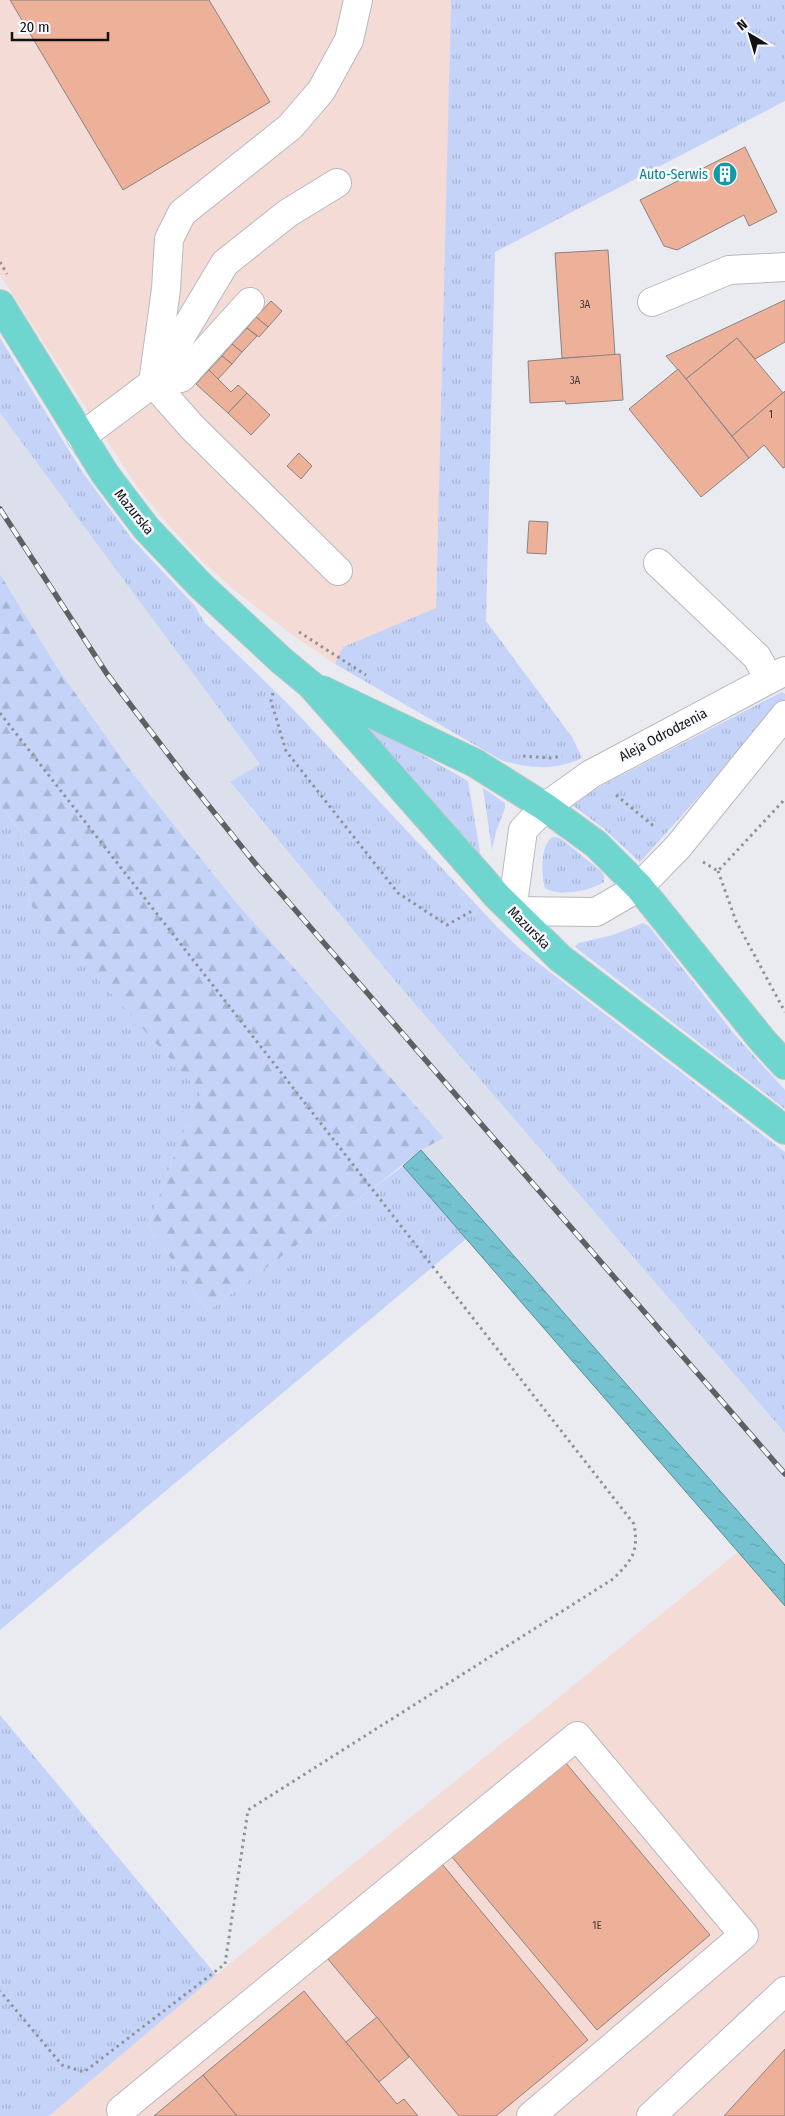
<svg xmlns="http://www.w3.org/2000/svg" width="785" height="2116" viewBox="0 0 785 2116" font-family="'Fira Sans Condensed',sans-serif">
<defs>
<pattern id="grass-tufts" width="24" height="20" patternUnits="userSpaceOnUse" patternTransform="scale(1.25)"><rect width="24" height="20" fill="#c5d3f8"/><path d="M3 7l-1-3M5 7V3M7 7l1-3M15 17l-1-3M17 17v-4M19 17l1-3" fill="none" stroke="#a8b4d4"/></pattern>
<pattern id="forest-firs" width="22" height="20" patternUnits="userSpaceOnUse" patternTransform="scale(1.25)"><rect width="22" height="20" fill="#c5d3f8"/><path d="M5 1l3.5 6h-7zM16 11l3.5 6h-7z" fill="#a8b4d4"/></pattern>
<pattern id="water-ripples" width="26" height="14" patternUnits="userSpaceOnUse" patternTransform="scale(1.25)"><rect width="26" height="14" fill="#74c2cf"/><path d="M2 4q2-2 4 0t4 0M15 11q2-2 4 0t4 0" fill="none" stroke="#63a6b1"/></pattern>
</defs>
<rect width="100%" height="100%" fill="#e9ebf1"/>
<path fill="#dbe0ec" d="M0 413 261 764 230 783 396 982 785 1433V1565L421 1150 444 1138 234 900 130 770 58 669 0 574Z"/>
<g fill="#f5dbd5">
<path d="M0 0H451L436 609 343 647 335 664 295 637 233 589 197 556 164 520 137 487 0 275Z"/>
<path d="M738 1552 785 1606V2116H49L216 1975Z"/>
</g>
<g fill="url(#grass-tufts)">
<path d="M451 0H785V101L495 252 486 621 572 737 582 758C555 771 529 769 501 760L335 664 343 647 436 608Z"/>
<path d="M0 338 81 470 132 539 194 605 205 623 290 706 499 929 520 949 785 1152V1433L396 982 230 782 260 764 0 413Z"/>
<path d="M782 692 785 694V701L640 862 603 828 572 805 584 796 612 780Z"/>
<path d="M366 723 468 781 481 858 359 724Z"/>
<path d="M483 788 505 803V808L496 832 492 850Z"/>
<path d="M0 806 21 832 30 904 202 1093 178 1145 148 1226 208 1311 403 1166 466 1239 0 1630Z"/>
<path d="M553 837 560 838 601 871 604 876V882C590 891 559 897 545 888 541 876 540 843 553 837Z"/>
<path d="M643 923 649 926 735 1035 785 1090V1109L575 947 578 943 613 935Z"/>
<path d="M0 1715 216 1975 49 2116H0Z"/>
</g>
<path fill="url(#forest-firs)" d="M0 574 58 669 130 770 234 900 444 1138 421 1150 372 1189 208 1311 148 1226 178 1145 201 1093 30 904 21 832 0 806Z"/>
<path fill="url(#water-ripples)" stroke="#578d97" d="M421 1150 785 1565V1606L403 1166Z"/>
<g fill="#edb099" stroke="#8a8483">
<path d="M10 0H209L270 102 123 190Z"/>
<path d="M745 147 777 212 749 226 744 215 677 250 664 246 640 200Z"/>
<path d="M608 250 615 355 562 358 555 253Z"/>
<path d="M785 300V342L755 359 737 338 686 379 666 356Z"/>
<path d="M271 301 282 311 268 327 256 317Z"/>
<path d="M256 317 268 327 259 337 247 328Z"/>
<path d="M247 328 257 336 242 352 232 344Z"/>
<path d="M737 338 783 393 732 436 686 379Z"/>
<path d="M232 344 242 352 232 364 222 356Z"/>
<path d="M620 354 623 400 566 404 565 401 530 403 528 361Z"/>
<path d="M222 356 232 364 217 380 209 370Z"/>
<path d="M678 369 749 458 701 497 629 409Z"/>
<path d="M209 370 231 392 238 385 247 393 228 413 196 384Z"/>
<path d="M785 391V467L783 468 764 445 749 458 732 436Z"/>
<path d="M247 393 270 415 251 435 228 413Z"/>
<path d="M299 453 312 466 301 479 287 466Z"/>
<path d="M529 521 548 522 546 554 527 553Z"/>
<path d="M565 1762 710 1935 597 2030 452 1857Z"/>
<path d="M442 1864 588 2040 496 2116H459L328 1959Z"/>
<path d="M304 1991 397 2104 404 2099 418 2116H237L203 2075Z"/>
<path d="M377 2017 409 2057 379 2082 346 2042Z"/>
<path d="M785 2049V2116H724Z"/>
<path d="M203 2075 237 2116H154Z"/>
</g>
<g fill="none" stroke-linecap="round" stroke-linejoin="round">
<defs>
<g id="minor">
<path d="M652 302 729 270 785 267"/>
<path d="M159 373 225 263 288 213 337 183"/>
<path d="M153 383 166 289 169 239 182 213 290 127 321 91 349 40 358 0"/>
<path d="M153 383 181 378 250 302"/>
<path d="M81 437 153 383 192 427 338 571"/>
<path d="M658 563 757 657 769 679"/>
<path d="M785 671 591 774 545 807 523 830 512 911 596 912 639 887 678 847 785 715"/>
<path d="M121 2110 577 1736 744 1935 531 2116"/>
<path d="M651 2116 785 1991"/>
</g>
<g id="major">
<path d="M0 304 105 474 146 528 201 586 282 661 311 685 497 896 560 958 785 1130"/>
<path d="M322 690 475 763 545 807 596 844 639 887 763 1041 785 1065"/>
</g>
</defs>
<use href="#minor" stroke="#b7b9be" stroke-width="30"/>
<use href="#major" stroke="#c6c6c7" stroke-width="30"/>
<g stroke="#929398" stroke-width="3" stroke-dasharray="2.5 4" stroke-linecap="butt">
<path d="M0 262 7 274"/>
<path d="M299 632 366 675"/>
<path d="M273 693 271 701 286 751 398 893 447 925 472 911"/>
<path d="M0 713 634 1524C639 1552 632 1560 613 1579L248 1810 225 1964 84 2072 62 2065 0 1991"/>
<path d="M523 756 551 758 562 756"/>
<path d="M616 795 656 828"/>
<path d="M703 862 718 871 785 799"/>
<path d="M718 871 736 921 785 1012"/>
</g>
<use href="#minor" stroke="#fff" stroke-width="28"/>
<use href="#major" stroke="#6ed6ce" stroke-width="28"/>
<defs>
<path id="rail" d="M0 509 107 674 184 775 258 867 785 1474"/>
</defs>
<use href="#rail" stroke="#5f6064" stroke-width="5.5"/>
<use href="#rail" stroke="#f7f9fe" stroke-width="4" stroke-dasharray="11" stroke-linecap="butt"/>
</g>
<defs>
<symbol id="building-disc" viewBox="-11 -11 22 22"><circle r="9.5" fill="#0f9aa8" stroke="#f7f9fe"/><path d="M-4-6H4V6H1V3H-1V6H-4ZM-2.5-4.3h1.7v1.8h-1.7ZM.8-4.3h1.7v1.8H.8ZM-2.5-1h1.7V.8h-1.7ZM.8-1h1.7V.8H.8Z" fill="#fff"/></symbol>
</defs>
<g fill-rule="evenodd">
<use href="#building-disc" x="711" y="160" width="28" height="28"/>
</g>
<g text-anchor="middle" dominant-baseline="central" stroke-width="5" stroke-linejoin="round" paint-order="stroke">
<g font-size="11" fill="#493a35">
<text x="585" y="304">3A</text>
<text x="575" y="380">3A</text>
<text x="771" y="414">1</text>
<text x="597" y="1925">1E</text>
</g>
<g font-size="14" fill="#0d838f" stroke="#f7f9fe" text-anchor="end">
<text x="708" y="174">Auto-Serwis</text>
</g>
<g font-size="14" fill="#121214" stroke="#f7f9fe">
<text transform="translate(134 512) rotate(51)">Mazurska</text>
<text transform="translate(663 735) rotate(-28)">Aleja Odrodzenia</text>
<text transform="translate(529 928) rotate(45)">Mazurska</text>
</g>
</g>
<g transform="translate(750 35) rotate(322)" stroke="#f7f9fe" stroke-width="4" paint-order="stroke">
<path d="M0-4L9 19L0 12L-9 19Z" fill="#121214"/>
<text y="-8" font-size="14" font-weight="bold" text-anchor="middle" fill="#121214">N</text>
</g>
<path d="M12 32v8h96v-8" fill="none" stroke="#121214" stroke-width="2.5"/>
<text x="20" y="32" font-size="15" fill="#121214" stroke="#f7f9fe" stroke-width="4" paint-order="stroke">20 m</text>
</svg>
